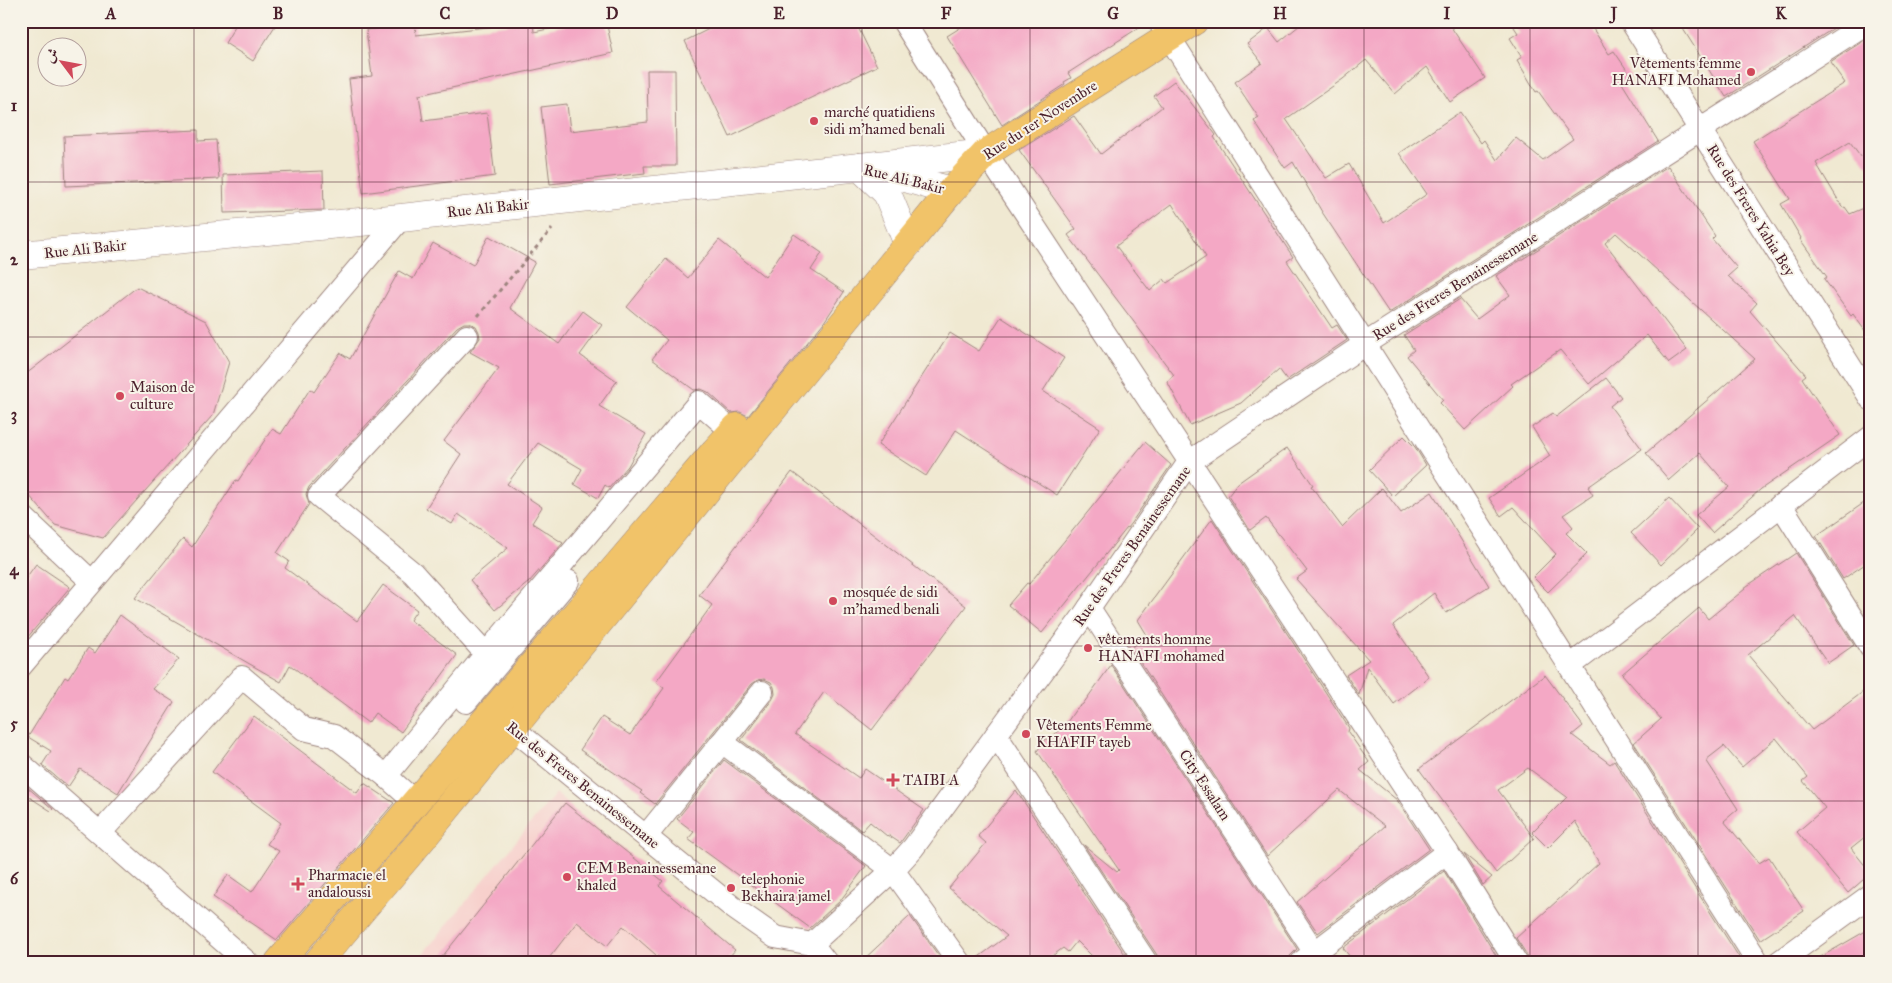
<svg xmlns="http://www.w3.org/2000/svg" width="1892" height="983" viewBox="0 0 1892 983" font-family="'IM FELL Great Primer',Amiri,serif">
<rect width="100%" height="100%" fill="#f7f3e8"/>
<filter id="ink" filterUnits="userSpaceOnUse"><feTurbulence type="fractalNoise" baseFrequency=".02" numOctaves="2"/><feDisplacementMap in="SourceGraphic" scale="10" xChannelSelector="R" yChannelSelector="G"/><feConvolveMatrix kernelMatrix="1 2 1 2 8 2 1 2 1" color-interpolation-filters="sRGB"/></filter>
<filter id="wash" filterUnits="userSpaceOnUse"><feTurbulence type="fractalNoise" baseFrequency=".0096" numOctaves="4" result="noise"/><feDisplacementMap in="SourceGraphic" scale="20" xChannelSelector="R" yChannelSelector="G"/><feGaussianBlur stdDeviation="1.12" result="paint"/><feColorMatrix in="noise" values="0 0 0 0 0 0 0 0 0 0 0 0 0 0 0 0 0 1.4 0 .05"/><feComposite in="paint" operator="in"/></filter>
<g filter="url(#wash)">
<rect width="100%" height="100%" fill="#f0e9d2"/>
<g fill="#f7d0cc">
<path d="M21 551 59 587 21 631Z"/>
<path d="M556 793 739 962H416Z"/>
</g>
<g id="blocks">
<g fill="#f4a8c5" fill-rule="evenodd">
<path d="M238 21H278L253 61 225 43Z"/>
<path d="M585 21H606L613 53 419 95 423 121 487 113 495 176 363 193 349 79 372 76 366 30 415 24 416 35 533 22 534 32Z"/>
<path d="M725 21H855L877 66 730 137 685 41Z"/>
<path d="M971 21H1146V23L1068 73 1071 78 1064 82 1065 84 1002 125 947 36Z"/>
<path d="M1305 21H1447L1485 78 1450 102 1427 67 1395 94 1366 60 1343 79 1286 119 1326 178 1349 164 1384 223 1427 194 1399 153 1460 112 1481 143 1484 140 1497 160 1516 138 1543 160 1573 139 1538 91 1536 92 1517 60 1522 57 1510 38 1518 33 1510 21H1588L1609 54 1614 51 1631 76 1622 83 1658 141 1389 313 1322 212 1293 162 1285 168 1254 121 1259 118 1235 82 1262 63 1247 44 1268 28 1279 42Z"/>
<path d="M1678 21H1845L1726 97Z"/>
<path d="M1871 36V170L1850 142 1816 163 1843 208 1845 207 1850 214 1871 205V339L1853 314 1851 316 1824 279 1827 277 1800 239 1801 238 1781 204 1790 199 1753 141 1845 83 1830 62Z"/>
<path d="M647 70H675L676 166H644L645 173 550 184 541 107 567 104 570 131 648 122Z"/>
<path d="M1174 81 1216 135 1214 137 1293 257 1287 261 1332 328 1337 325 1347 340 1287 380 1279 369 1241 403 1190 425 1167 381 1174 375 1068 235 1076 229 1019 150 1074 116 1101 154 1162 107 1154 96ZM1172 204 1206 257 1167 283 1164 279 1150 291 1116 246Z"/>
<path d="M198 130V141L216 140 219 179 66 186 64 136Z"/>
<path d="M1668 166 1715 236 1712 239 1737 268 1728 276 1757 303 1750 311 1806 375 1802 378 1840 435 1761 489 1712 533 1696 515 1729 487 1700 453 1669 480 1646 453 1755 359 1616 233 1605 243 1687 350 1669 363 1647 335 1589 384 1560 350 1511 384 1513 386 1465 430 1440 403 1443 400 1407 356 1414 350 1404 335 1460 299 1477 319 1510 295 1496 276Z"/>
<path d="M323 171 324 210 224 213 223 175Z"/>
<path d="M794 234 822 253 811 270 844 292 824 322 748 416 740 412 731 413 708 392 701 389 694 390 652 359 667 340 627 307 666 259 688 278 719 240 765 277Z"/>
<path d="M489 236 535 262 510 308 559 344 583 311 602 325 580 355 617 381 599 406 646 434 628 466 609 488 605 485 598 498 574 484 582 469 538 443 507 484 542 507 532 523 563 543 529 582 495 610 470 580 508 548 458 514 452 524 426 508 461 454 444 441 499 368 470 352 480 338 479 332 476 326 469 323H464L457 327 309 487 306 494 309 504 277 553 289 561 285 568 357 621 383 585 417 610 410 620 457 655 401 732 375 713 368 723 290 665 281 682 135 598 183 539 192 547 236 480 238 481 272 429 281 434 310 389 314 392 340 353 350 359 399 271 413 279 433 243 473 265Z"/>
<path d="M137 287 206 321 229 362 213 415 103 538 55 525 21 486V378Z"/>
<path d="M1001 317 1064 358 1043 391 1100 428 1057 495 956 430 926 476 878 445 950 333 979 351Z"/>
<path d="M1606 378 1621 397 1610 406 1642 449 1588 487 1593 495 1563 515 1573 527 1566 533 1587 554 1548 592 1533 577 1556 554 1513 507 1501 516 1489 498 1550 456 1532 427 1553 413 1556 417Z"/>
<path d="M1404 436 1415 447 1426 465 1393 496 1369 470Z"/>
<path d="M1145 442 1171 465 1131 523 1042 633 1008 605 1027 583 1029 584Z"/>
<path d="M1287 448 1313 485 1311 486 1342 527 1382 488 1401 513 1432 492 1489 586 1446 613 1434 593 1393 625 1429 677 1394 704 1367 667 1359 695 1346 675 1369 660 1296 579 1307 571 1266 518 1250 530 1228 496 1238 483Z"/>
<path d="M792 472 966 606 872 730 824 692 795 734 859 778 865 769 924 810 900 843 888 835 887 836 870 822 862 831 741 740 772 700 775 694 774 687 771 682 764 679 758 680 752 684 655 804 640 793 642 791 580 750 602 717 630 735 664 688 656 682 712 605 699 595Z"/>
<path d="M1669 498 1698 529 1661 565 1631 533Z"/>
<path d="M1871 498V560L1843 579 1816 536Z"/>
<path d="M1212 519 1349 728 1348 732 1369 762 1360 770 1397 800 1429 849 1318 933 1297 902 1385 826 1339 790 1267 856 1131 648 1147 635 1138 620Z"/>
<path d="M1796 553 1854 645 1828 663 1795 616 1748 655 1812 730 1871 686V832L1851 848 1871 873 1848 893 1797 832 1825 808 1803 781 1808 777 1776 738 1742 767 1724 746 1706 760 1738 809 1724 821 1759 863 1769 857 1804 911 1760 940 1634 743 1661 719 1622 674 1699 608 1708 619 1745 589 1744 588Z"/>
<path d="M36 564 70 587 21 645V585Z"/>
<path d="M120 615 179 659 153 689 174 702 118 793 80 769 68 787 42 765 51 751 28 737 65 677 68 679 88 648 95 653Z"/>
<path d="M1111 665 1297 949 1290 956 1289 962H1159L1157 955 1084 845 1117 872 1119 870 1037 751 1045 740 1063 728 1076 709 1083 704Z"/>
<path d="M1545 675 1583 726 1572 735 1610 764 1614 761 1742 962H1529L1527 955 1516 938 1599 863 1575 821 1548 848 1532 832 1567 797 1528 768 1498 790 1534 838 1496 873 1419 769Z"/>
<path d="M254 716 357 793 364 783 394 803 277 940 213 897 228 875 252 892 279 851 267 844 281 823 212 772Z"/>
<path d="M724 760 866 866 840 901 810 928 688 839 694 832 677 819Z"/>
<path d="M27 787 53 809 51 811 23 793Z"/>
<path d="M1016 790 1130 962H1098L1077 941 1068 952 1063 948 1044 962H972L1007 936 949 888 986 843 978 836Z"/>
<path d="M565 803 663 881 659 886 735 950 725 962H664L623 926 607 946 577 922 546 962H438Z"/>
<path d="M1464 854 1492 877 1483 885Z"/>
<path d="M1444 871 1500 962H1354L1343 948Z"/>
<path d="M910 916 943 962H861Z"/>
<path d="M1871 928V962H1812Z"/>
</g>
</g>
</g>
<g filter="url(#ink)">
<use href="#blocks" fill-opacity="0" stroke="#9d847e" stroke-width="1"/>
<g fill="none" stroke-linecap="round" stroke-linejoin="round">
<defs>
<g id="minor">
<path d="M903 21 986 153 1447 852 1516 962"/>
<path d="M1159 21 1758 962"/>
<path d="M1631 21 1871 399"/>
<path d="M467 336 319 496 413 573 486 654"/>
<path d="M1781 505 1871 648"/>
<path d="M21 515 92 582"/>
<path d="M1089 608 1321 962"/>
<path d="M21 666 401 218"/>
<path d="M1570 666 1871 437"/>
<path d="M466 702 568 581"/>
<path d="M500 718 735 909 775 937 812 944 893 870 913 848 1082 618 1189 462 1365 344 1870 21"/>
<path d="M996 735 1146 962"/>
<path d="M722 742 762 692"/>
<path d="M21 764 247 962"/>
<path d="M415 802 386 776 486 654 699 402 733 432"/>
<path d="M100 833 242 677 304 729 334 736 386 776"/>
<path d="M646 836 722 742 893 870 959 962"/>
<path d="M812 944 826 962"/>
<path d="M1302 962 1447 852"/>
<path d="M1779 962 1871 895"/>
</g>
<g id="tertiary">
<path d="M908 244 887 193 860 167 986 153"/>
<path d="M21 255 401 218 860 167 909 179 951 191"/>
</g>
<g id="primary">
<path d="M279 962 715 451 737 427"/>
<path d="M318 962 418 844 951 191 986 153 1194 21"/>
</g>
</defs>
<use href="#minor" stroke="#9d847e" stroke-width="24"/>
<use href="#tertiary" stroke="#9d847e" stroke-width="29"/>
<use href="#primary" stroke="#9d847e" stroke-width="29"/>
<path stroke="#9d847e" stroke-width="3" stroke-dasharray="4 4" stroke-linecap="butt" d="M478 316 552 229"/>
<use href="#minor" stroke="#fff" stroke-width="22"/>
<use href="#tertiary" stroke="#fff" stroke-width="28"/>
<use href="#primary" stroke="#f1c369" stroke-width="28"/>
</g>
</g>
<path fill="none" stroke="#4a1f2b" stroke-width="1" stroke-opacity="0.55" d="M194 21V962M362 21V962M528 21V962M696 21V962M862 21V962M1030 21V962M1196 21V962M1364 21V962M1530 21V962M1698 21V962M21 182H1871M21 337H1871M21 492H1871M21 646H1871M21 801H1871"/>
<g fill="#d1495b" stroke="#f7f3e8" stroke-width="2">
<circle cx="1751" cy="72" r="5"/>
<circle cx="814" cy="121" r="5"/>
<circle cx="120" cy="396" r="5"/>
<circle cx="833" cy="601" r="5"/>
<circle cx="1088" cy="648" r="5"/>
<circle cx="1026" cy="734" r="5"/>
<path d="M890.5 772.5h5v5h5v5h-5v5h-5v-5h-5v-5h5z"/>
<circle cx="567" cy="877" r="5"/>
<path d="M295.5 876.5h5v5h5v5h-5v5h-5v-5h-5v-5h5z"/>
<circle cx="731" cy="888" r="5"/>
</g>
<g text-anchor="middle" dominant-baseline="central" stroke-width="4" stroke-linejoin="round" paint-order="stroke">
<g font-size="15" fill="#4a1f2b" stroke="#f7f3e8" text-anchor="start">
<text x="1741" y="63" text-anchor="end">Vêtements femme<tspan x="1741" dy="17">HANAFI Mohamed</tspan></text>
<text x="824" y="112">marché quatidiens<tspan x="824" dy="17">sidi m'hamed benali</tspan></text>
<text x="130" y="387">Maison de<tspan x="130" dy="17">culture</tspan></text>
<text x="843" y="592">mosquée de sidi<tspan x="843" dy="17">m'hamed benali</tspan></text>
<text x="1098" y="639">vêtements homme<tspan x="1098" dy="17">HANAFI mohamed</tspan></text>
<text x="1036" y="725">Vêtements Femme<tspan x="1036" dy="17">KHAFIF tayeb</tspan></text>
<text x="903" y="780">TAIBI A</text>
<text x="577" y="868">CEM Benainessemane<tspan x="577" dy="17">khaled</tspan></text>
<text x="308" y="875">Pharmacie el<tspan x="308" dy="17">andaloussi</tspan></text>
<text x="741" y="879">telephonie<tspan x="741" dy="17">Bekhaira jamel</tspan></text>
</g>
<g font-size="15" fill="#4a1f2b" stroke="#f7f3e8">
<text transform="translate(1040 120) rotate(-33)">Rue du 1er Novembre</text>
<text transform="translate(904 179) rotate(14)">Rue Ali Bakir</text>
<text transform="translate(488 208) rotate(-6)">Rue Ali Bakir</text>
<text transform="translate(1751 210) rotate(58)">Rue des Freres Yahia Bey</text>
<text transform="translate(85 249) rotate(-6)">Rue Ali Bakir</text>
<text transform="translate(1455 286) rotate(-32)">Rue des Freres Benainessemane</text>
<text transform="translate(1132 546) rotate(-55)">Rue des Freres Benainessemane</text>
<text transform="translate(583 785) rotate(39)">Rue des Freres Benainessemane</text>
<text transform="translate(1205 785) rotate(57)">City Essalam</text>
</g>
</g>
<rect width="1892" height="983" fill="none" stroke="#f7f3e8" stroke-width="55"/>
<g transform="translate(62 62) rotate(302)"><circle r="24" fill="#f7f3e8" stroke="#b29e9c"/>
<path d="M0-4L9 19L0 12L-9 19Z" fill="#d1495b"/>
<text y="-8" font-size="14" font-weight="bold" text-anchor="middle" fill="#4a1f2b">ش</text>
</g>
<rect x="28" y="28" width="1836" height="928" fill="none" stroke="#4a1f2b" stroke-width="2"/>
<g font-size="16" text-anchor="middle" font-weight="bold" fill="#4a1f2b">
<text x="111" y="19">A</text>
<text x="278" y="19">B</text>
<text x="445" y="19">C</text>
<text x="612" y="19">D</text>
<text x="779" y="19">E</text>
<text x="946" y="19">F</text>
<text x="1113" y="19">G</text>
<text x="1280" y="19">H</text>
<text x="1447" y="19">I</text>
<text x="1614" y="19">J</text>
<text x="1781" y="19">K</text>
<text x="14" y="111">1</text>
<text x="14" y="265">2</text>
<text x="14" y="420">3</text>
<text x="14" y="575">4</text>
<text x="14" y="729">5</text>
<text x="14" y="884">6</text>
</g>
</svg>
